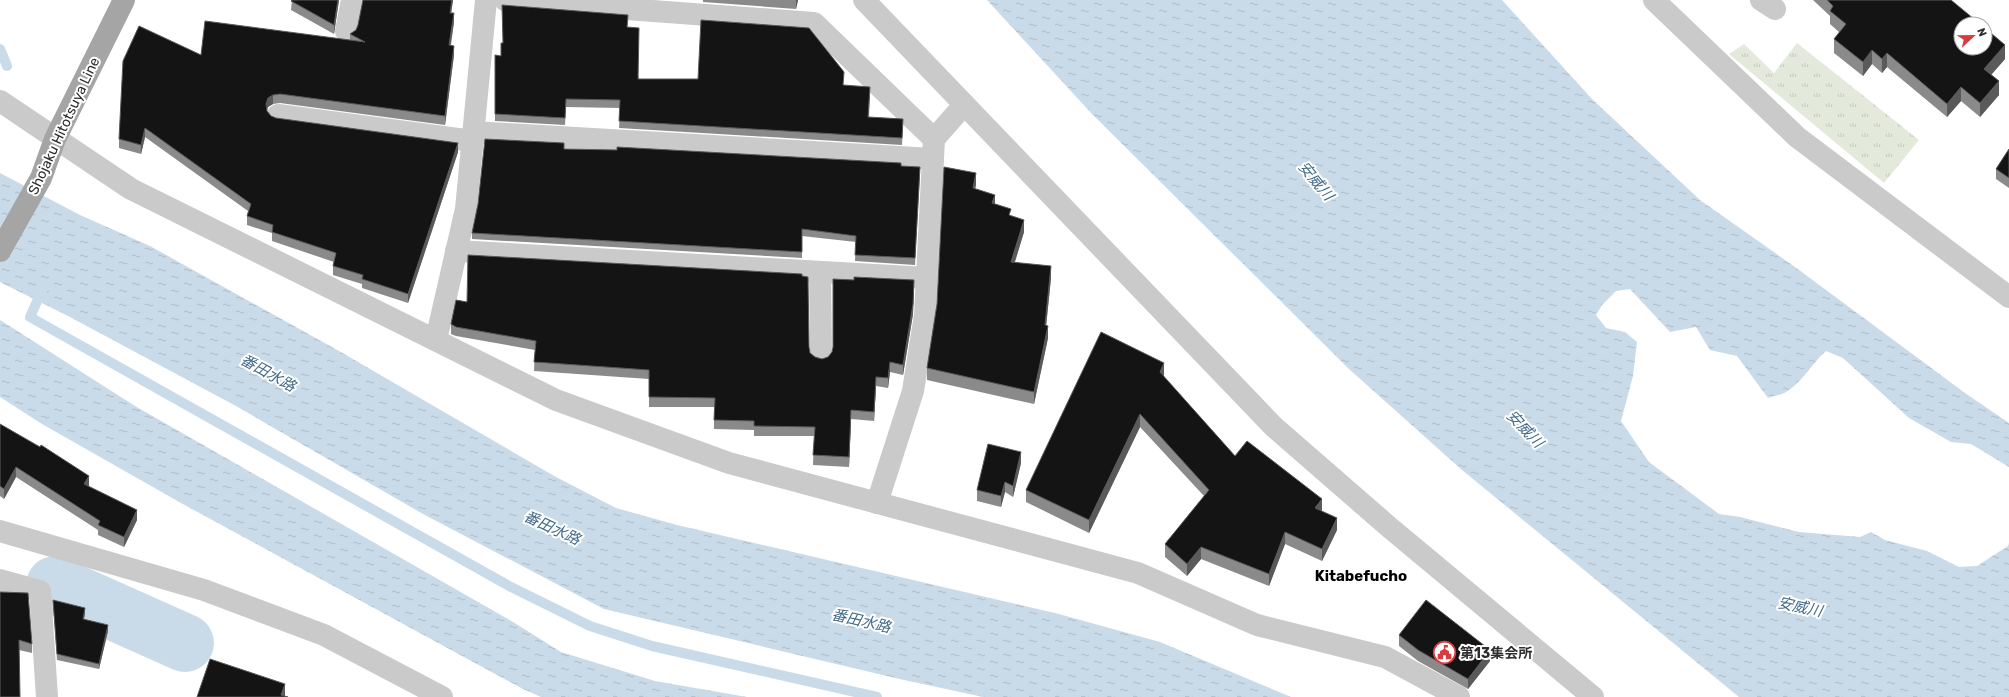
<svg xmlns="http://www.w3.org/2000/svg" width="2009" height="697" viewBox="0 0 2009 697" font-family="Rubik,'Noto Sans JP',sans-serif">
<defs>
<pattern id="grass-tufts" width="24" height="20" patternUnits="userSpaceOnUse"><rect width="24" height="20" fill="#e3eadc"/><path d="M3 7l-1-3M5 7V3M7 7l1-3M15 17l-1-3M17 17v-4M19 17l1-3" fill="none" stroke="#c3c9bd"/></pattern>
<pattern id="water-ripples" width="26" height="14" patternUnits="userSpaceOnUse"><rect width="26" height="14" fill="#c9dbe8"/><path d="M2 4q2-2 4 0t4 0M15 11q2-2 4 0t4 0" fill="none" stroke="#adbcc7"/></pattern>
</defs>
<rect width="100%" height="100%" fill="#fff"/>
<path fill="url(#grass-tufts)" d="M1797 43 1919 140 1884 183 1729 54 1744 44 1774 73Z"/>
<g fill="url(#water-ripples)">
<path d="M987 0H1502L1592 99 1700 200 1795 267 1965 393 2009 423V467L1971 444 1951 442 1909 418 1843 358 1826 351C1812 363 1803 382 1786 392 1781 395 1773 396 1768 398L1737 356 1710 350 1696 327 1670 332 1630 289 1616 291 1602 305 1596 315 1606 328 1625 332 1637 342 1633 376 1621 421 1649 462 1719 514 1740 517 1799 532 1860 537 1871 532 1885 540 1927 551 1959 567 1977 566 2008 546 2009 543V697H1739L1462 470 1349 369 1092 114Z"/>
<path d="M0 173 80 215 150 246 339 351 556 477 616 508 677 525 1055 613 1160 642 1291 697H983L904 680 604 609 423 514 236 406 68 316 0 282Z"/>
<path d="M0 320 135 406 513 622 561 652 655 681 747 697H541L523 689 181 503 42 424 0 397Z"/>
</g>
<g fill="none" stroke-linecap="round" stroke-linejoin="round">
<g stroke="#c9dbe8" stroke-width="10">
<path d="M0 49 7 66"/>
<path d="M43 288 30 317 509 586 590 626 652 646 877 697"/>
</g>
<path stroke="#c9dbe8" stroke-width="58" d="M55 585 185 643"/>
<g stroke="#cacaca" stroke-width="22">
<path d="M505 0 814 23 934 139"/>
<path d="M864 0 1273 426 1389 527 1593 697"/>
<path d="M1654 0 1797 137 2009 297"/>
<path d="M1761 0 1775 9"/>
<path d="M346 31 352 0"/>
<path d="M0 101 131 189 556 400 729 463 1138 573 1257 625 1385 657 1459 697"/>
<path d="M278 115 473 141"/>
<path d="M473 132 933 159"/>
<path d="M456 251 927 278"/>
<path d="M820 272 821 356"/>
<path d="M436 340 466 209 486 0"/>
<path d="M877 503 913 391 925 315 934 139 964 105"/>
<path d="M0 531 204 590 324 635 442 697"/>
<path d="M0 580 40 591 47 697"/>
</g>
<path stroke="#a5a5a5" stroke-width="22" d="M0 251 41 178 55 139 124 0"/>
</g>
<g fill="#8a8a8a">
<path d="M292 0H339L334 34 291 10Z"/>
<path d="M363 0H453L451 13 454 22 451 45 454 55 445 125 280 103 273 104 268 107 267 111 271 116 276 118 458 152 408 303 362 288V284L333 275V266L334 262 272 241V233L247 225V216L248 211 145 137 141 154 119 148V139L201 55 350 40V34L356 30 358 25Z"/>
<path d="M703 0H798L796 9 703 2Z"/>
<path d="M1813 0H1951L2005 59 1991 75 1999 95 1980 117 1961 101 1947 117 1887 67 1882 73 1872 64 1863 76 1834 53V39L1839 32 1830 24V16Z"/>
<path d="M628 22 627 27 639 79 843 85 870 95 869 117 903 126 902 145 619 128 620 108 566 107 565 125 495 121V55L501 56Z"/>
<path d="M564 149 901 166 920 173 915 265 855 261 856 242 802 236V258L472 239V233Z"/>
<path d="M2009 149V188L1996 179V169Z"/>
<path d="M976 185 975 189 1011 216 1024 232 1015 262 1051 278 1046 326 1048 338 1034 404 927 380V368Z"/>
<path d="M914 290 913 314 903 375 890 372 888 388 876 386 874 421 851 419 849 467 813 465 814 436H754V430L714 429V407H649V379L534 371 535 350 456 336 451 334V324L467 302 809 347 810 353 815 357 822 359 828 357Z"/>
<path d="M1164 375V377L1235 456 1322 511 1337 530 1322 561 1285 544 1269 586 1201 559 1187 576 1165 557V544L1204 496 1140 427 1089 533 1026 502V490Z"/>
<path d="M0 424 137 520 124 547 98 535V530L16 477 4 499 0 496Z"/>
<path d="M1021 463 1013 497 1005 492 1001 507 977 501V490Z"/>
<path d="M0 592 32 644V653L19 650Z"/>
<path d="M53 600 85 613 84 619 108 631 99 669 57 660Z"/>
<path d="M1399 635 1490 661 1468 689 1418 661 1399 646Z"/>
</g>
<g fill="#5a5a5a">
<path d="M338 0H339L334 34V25Z"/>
<path d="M452 0H453L450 22V13Z"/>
<path d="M796 0H798L796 9Z"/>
<path d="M454 13V22L449 54V45Z"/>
<path d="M2005 45V59L1984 83V69Z"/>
<path d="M454 46V55L445 125V116Z"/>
<path d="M1872 50V64L1863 76V62Z"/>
<path d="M1887 53V67L1882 73V59Z"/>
<path d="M1999 81V95L1980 117V103Z"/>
<path d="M1961 87V101L1947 117V104Z"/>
<path d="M273 95V104L268 107 266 113V104L268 98Z"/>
<path d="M145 128V137L141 154V145Z"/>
<path d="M458 143V152L408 303V294Z"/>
<path d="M976 173V185L973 200V188Z"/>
<path d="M995 195V207L992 203Z"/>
<path d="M1024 220V232L1011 274V262Z"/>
<path d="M1051 266V278L1045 337V325Z"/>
<path d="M914 280 913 314 903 375V365Z"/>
<path d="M1048 326V338L1034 404V392Z"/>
<path d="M890 362V372L888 388V378Z"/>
<path d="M1164 363V375L1160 385V372Z"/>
<path d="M876 377V386L874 421V412Z"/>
<path d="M851 410V419L849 467V457Z"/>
<path d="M1140 414V427L1089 533V520Z"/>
<path d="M1021 452V463L1013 497V486Z"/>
<path d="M16 467V477L4 499V489Z"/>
<path d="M89 476V486L84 494V484Z"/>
<path d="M1005 482V492L1001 507V496Z"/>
<path d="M1322 499V512L1315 508Z"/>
<path d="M137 510V520L124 547V537Z"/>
<path d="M1337 518V530L1322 561V549Z"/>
<path d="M1285 532V544L1269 586V574Z"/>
<path d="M1201 547V559L1187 576V564Z"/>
<path d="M85 608V613L83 625V619Z"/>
<path d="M108 625V631L99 669V664Z"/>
<path d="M1490 650V661L1468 689V679Z"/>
<path d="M285 684V697L281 695Z"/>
</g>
<g fill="#141414" stroke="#5a5a5a">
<path d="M292 0H338L334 25 291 1Z"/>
<path d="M363 0H452L450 13H454L449 45 454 46 445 116 280 94 273 95 268 98 266 104 267 111 271 116 276 118 458 143 408 294 362 279 363 275 333 266 336 253 272 232 273 225 247 216 251 204 145 128 141 145 119 139 123 61 139 26 201 55 205 21 365 42 350 34 356 30 358 25Z"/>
<path d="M1827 0H1951L1980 24H1961V48H1985V28L2005 45 1984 69 1999 81 1980 103 1961 87 1947 104 1887 53 1882 59 1872 50 1863 62 1834 39 1846 24 1830 11 1833 6Z"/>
<path d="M502 5 628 15 627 27 639 28 638 79H698L701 20 809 28 844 72 843 85 870 87 868 117 903 119 902 138 619 121 620 100 566 99 565 118 495 114V55L501 56V43H503Z"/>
<path d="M485 139 564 143V149L617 150V147L901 163V166L920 167 915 258 855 255 856 236 802 229V252L472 233 478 204Z"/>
<path d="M2009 149V178L1996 169Z"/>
<path d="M944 167 976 173 973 188 995 195 992 203 1011 209 1009 215 1024 220 1011 262 1051 266 1045 325 1048 326 1034 392 927 368 937 304Z"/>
<path d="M468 255 802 274V276L808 277 809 347 810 353 815 357 822 359 828 357 832 352 833 347V279L854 280V277L914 280 913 304 903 365 890 362 888 378 876 377 874 412 851 410 849 457 813 455 815 427 754 426V421L714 420 715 398 649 397V370L534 362 536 341 456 327 451 324 456 300 467 302Z"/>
<path d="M1101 332 1164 363 1160 372 1235 456 1247 441 1322 499 1315 508 1337 518 1322 549 1285 532 1269 574 1201 547 1187 564 1165 544 1209 490 1140 414 1089 520 1026 490Z"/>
<path d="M0 424 40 447 41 445 89 476 84 484 137 510 124 537 98 525 100 521 16 467 4 489 0 486Z"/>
<path d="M988 444 1021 452 1013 486 1005 482 1001 496 977 490Z"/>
<path d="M0 592 28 593 32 644 19 640 20 697H0Z"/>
<path d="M53 600 85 608 83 619 108 625 99 664 57 654Z"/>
<path d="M1426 600 1490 650 1468 679 1418 650 1399 635Z"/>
<path d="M210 659 285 684 281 695 288 697H197Z"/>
</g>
<defs>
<symbol id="civic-ring" viewBox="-11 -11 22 22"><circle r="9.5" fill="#fff" stroke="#d63d43" stroke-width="1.5"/><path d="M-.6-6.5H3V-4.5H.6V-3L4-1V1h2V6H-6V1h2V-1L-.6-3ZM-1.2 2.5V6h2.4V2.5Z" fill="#d63d43"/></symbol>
</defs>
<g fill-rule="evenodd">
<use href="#civic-ring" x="1432" y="640" width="25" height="25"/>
</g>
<g text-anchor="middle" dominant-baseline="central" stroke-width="4" stroke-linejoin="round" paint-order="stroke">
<g font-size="14" fill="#2d2d2d" stroke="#fff">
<text transform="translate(64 126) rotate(-65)">Shojaku Hitotsuya Line</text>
</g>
<g font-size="14" font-weight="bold" fill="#2d2d2d" stroke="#fff" text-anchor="start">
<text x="1460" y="653">第13集会所</text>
</g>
<g font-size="15" font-style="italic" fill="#426a88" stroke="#fff">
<text transform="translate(1316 181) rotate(50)">安威川</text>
<text transform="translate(268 373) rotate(29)">番田水路</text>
<text transform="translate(1525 429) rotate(46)">安威川</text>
<text transform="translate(552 528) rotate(25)">番田水路</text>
<text transform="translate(1800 607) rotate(12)">安威川</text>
<text transform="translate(861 621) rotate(13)">番田水路</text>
</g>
<g font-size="15" font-weight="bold" fill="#000" stroke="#fff">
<text x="1361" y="576">Kitabefucho</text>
</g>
</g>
<g transform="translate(1973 36) rotate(68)"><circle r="19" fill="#ffffff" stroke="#ababab"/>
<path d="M0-3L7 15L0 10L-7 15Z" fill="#d63d43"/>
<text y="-6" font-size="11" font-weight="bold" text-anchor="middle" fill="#2d2d2d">N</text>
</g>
</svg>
